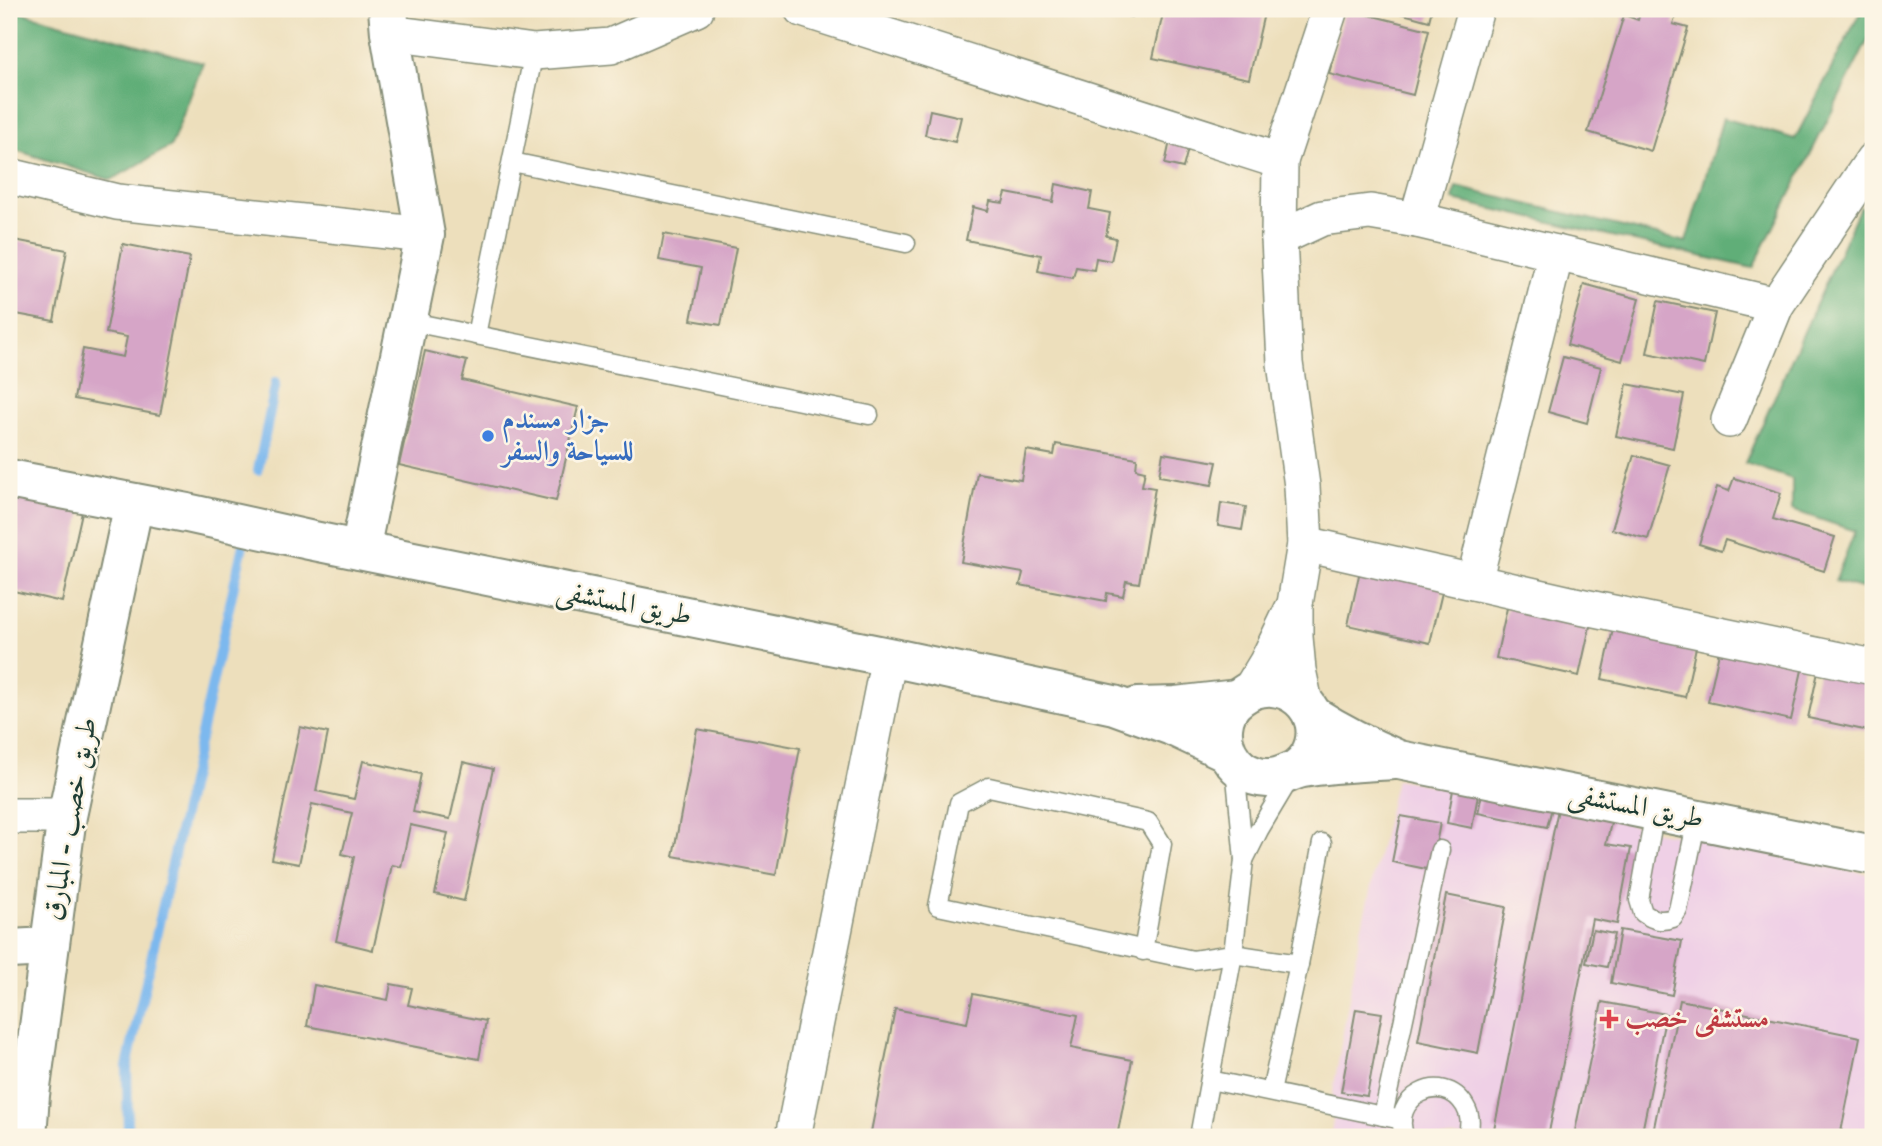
<svg xmlns="http://www.w3.org/2000/svg" width="1882" height="1146" viewBox="0 0 1882 1146" font-family="'IM FELL English',Amiri,serif">
<rect width="100%" height="100%" fill="#fcf5e5"/>
<filter id="ink" filterUnits="userSpaceOnUse"><feTurbulence type="fractalNoise" baseFrequency=".0143" numOctaves="2"/><feDisplacementMap in="SourceGraphic" scale="14" xChannelSelector="R" yChannelSelector="G"/><feConvolveMatrix kernelMatrix="1 2 1 2 8 2 1 2 1" color-interpolation-filters="sRGB"/></filter>
<filter id="wash" filterUnits="userSpaceOnUse"><feTurbulence type="fractalNoise" baseFrequency=".00686" numOctaves="4" result="noise"/><feDisplacementMap in="SourceGraphic" scale="28" xChannelSelector="R" yChannelSelector="G"/><feGaussianBlur stdDeviation="1.57" result="paint"/><feColorMatrix in="noise" values="0 0 0 0 0 0 0 0 0 0 0 0 0 0 0 0 0 1.4 0 .05"/><feComposite in="paint" operator="in"/></filter>
<g filter="url(#wash)">
<rect width="100%" height="100%" fill="#eddfbc"/>
<path fill="#efd0e6" d="M1396 779 1612 819 1652 831 1693 838 1873 875V1137H1330L1334 1116 1329 1115 1360 934Z"/>
<g fill="#61ae78" stroke="#407656" stroke-width="2">
<path d="M9 9 203 63 171 146 111 180 9 148Z"/>
<path d="M1862 9H1873V30L1753 268 1453 200 1456 187 1686 242 1723 118 1795 139Z"/>
<path d="M1860 207 1873 211V591L1835 581 1855 531 1792 510V479L1745 463Z"/>
</g>
<g fill="none" stroke-linecap="round" stroke-linejoin="round">
<g stroke="#7cb8ee" stroke-width="10">
<path d="M258 470 276 382"/>
<path d="M128 1137 127 1067 245 536"/>
</g>
</g>
<g id="blocks">
<g fill="#d6a5c7">
<path d="M1093 9H1134L1132 17Z"/>
<path d="M1164 9H1265L1249 79 1153 58Z"/>
<path d="M1345 9 1429 30 1413 95 1329 74Z"/>
<path d="M1385 9H1432L1429 21Z"/>
<path d="M1641 9H1678L1673 24 1688 28 1651 151 1588 132 1624 15 1638 20Z"/>
<path d="M930 110 961 117 955 142 925 135Z"/>
<path d="M1170 141 1189 145 1183 168 1165 164Z"/>
<path d="M1056 184 1092 192 1089 209 1110 213 1106 236 1116 238 1111 261 1096 258 1094 270 1076 267 1073 278 1038 271 1041 255 966 240 973 207 988 211 990 201 1003 203 1006 193 1053 202Z"/>
<path d="M664 234 736 248 721 325 691 320 701 268 659 260Z"/>
<path d="M9 239 67 250 54 321 11 313 16 288 9 286Z"/>
<path d="M123 244 190 257 160 415 74 399 83 349 123 357 127 337 106 333Z"/>
<path d="M1584 284 1639 299 1622 361 1567 345Z"/>
<path d="M1658 301 1715 313 1704 365 1647 353Z"/>
<path d="M425 351 467 361 462 380 578 407 556 501 399 465Z"/>
<path d="M1563 357 1601 367 1587 423 1548 412Z"/>
<path d="M1627 384 1684 395 1673 448 1616 436Z"/>
<path d="M1056 444 1137 458 1136 469 1145 471 1142 486 1155 488 1139 583 1126 581 1123 596 1107 593 1106 601 1020 585 1023 573 961 562 977 473 1021 480 1026 450 1054 455Z"/>
<path d="M1163 453 1217 462 1212 485 1159 476Z"/>
<path d="M1634 455 1670 465 1648 539 1612 529Z"/>
<path d="M1734 478 1781 493 1773 519 1835 537 1824 571 1725 540 1721 551 1699 544 1717 487 1729 491Z"/>
<path d="M9 496 82 512 62 602 9 590Z"/>
<path d="M1221 503 1246 507 1242 530 1218 526Z"/>
<path d="M1361 566 1444 584 1430 643 1348 625Z"/>
<path d="M1509 599 1592 617 1579 676 1496 658Z"/>
<path d="M1615 620 1698 638 1685 697 1602 679Z"/>
<path d="M1721 643 1804 661 1791 720 1708 702Z"/>
<path d="M1821 658 1873 670V732L1808 718Z"/>
<path d="M300 727 328 733 316 791 354 799 363 761 421 774 413 812 450 819 463 762 493 769 464 901 435 894 448 833 410 825 401 867 392 865 373 950 336 941 354 857 342 854 352 813 312 804 299 864 272 859Z"/>
<path d="M697 729 800 748 776 875 673 856Z"/>
<path d="M1453 790 1478 795 1472 828 1447 823Z"/>
<path d="M1482 793 1552 808 1547 827 1478 813Z"/>
<path d="M1558 809 1612 819 1606 844 1631 848 1617 924 1592 919 1548 1137H1528L1494 1130Z"/>
<path d="M1401 816 1440 823 1431 870 1392 862Z"/>
<path d="M1446 895 1506 907 1478 1053 1418 1041Z"/>
<path d="M1593 930 1614 934 1607 967 1586 963Z"/>
<path d="M1620 930 1682 941 1672 995 1611 983Z"/>
<path d="M391 984 412 988 408 1005 486 1021 479 1059 307 1026 314 985 388 1000Z"/>
<path d="M973 994 1078 1015 1071 1048 1132 1060 1117 1137H870L895 1009 967 1023Z"/>
<path d="M1680 1000 1860 1037 1840 1137H1652Z"/>
<path d="M1602 1002 1666 1014 1641 1137H1606L1575 1131Z"/>
<path d="M1356 1009 1382 1013 1367 1096 1341 1092Z"/>
</g>
</g>
</g>
<g filter="url(#ink)">
<use href="#blocks" fill-opacity="0" stroke="#868e78" stroke-width="2"/>
<g fill="none" stroke-linecap="round" stroke-linejoin="round">
<defs>
<g id="lane">
<path d="M512 162 906 243"/>
<path d="M407 321 869 415"/>
<path d="M476 335 534 52"/>
<path d="M1655 811 1639 900 1643 913C1653 920 1661 922 1673 918L1678 910 1697 819"/>
<path d="M1244 860 1259 830 1290 778"/>
<path d="M1143 951 1162 844 1148 822 989 787 959 803 938 906 1193 960 1233 954 1299 964 1322 843"/>
<path d="M1210 1080 1402 1120"/>
<path d="M1271 1092 1299 964"/>
<path d="M1383 1116 1440 850"/>
<path d="M1199 1137 1233 954 1244 860 1235 767"/>
<path d="M1405 1137C1388 1098 1443 1069 1465 1106 1471 1116 1471 1127 1466 1137"/>
</g>
<g id="street">
<path d="M802 9 1280 161"/>
<path d="M390 33 534 52 611 46 696 9"/>
<path d="M9 176 117 202 425 235"/>
<path d="M1417 220 1476 9"/>
<path d="M1279 238 1322 218 1370 212 1417 220 1776 305"/>
<path d="M1729 420 1776 305 1873 160"/>
<path d="M1305 544 1575 605 1873 667"/>
<path d="M1474 582 1556 253"/>
<path d="M1250 690 1267 662 1292 610"/>
<path d="M1305 703 1298 670 1295 637V604L1305 544 1302 486 1285 363 1279 238 1280 161 1330 9"/>
<path d="M9 816H67"/>
<path d="M793 1137 889 657"/>
</g>
<g id="secondary">
<path d="M9 479 187 513 309 540 889 657 1114 705 1172 726 1227 752"/>
<path d="M360 550 425 235 390 33 388 9"/>
<path d="M1137 707 1176 706 1237 699"/>
<path d="M1312 715C1340 733 1368 747 1399 760L1873 855"/>
<path d="M1298 768C1302 765 1306 761 1309 756 1334 712 1282 666 1240 697 1230 704 1224 716 1223 728 1222 745 1229 760 1242 770 1250 775 1258 778 1267 778 1281 779 1290 770 1303 768 1333 763 1363 762 1394 760"/>
<path d="M9 949 49 947"/>
<path d="M27 1137 30 1095 67 816 134 503"/>
</g>
</defs>
<use href="#lane" stroke="#868e78" stroke-width="21"/>
<use href="#street" stroke="#868e78" stroke-width="38"/>
<use href="#secondary" stroke="#868e78" stroke-width="42"/>
<use href="#lane" stroke="#fff" stroke-width="18"/>
<use href="#street" stroke="#fff" stroke-width="35"/>
<use href="#secondary" stroke="#fff" stroke-width="38"/>
</g>
</g>
<circle fill="#3f7fe0" stroke="#fcf5e5" stroke-width="2.5" cx="488" cy="436" r="7"/>
<path fill="#e0444e" stroke="#fcf5e5" stroke-width="2.5" d="M1605.5 1008.5h7v7h7v7h-7v7h-7v-7h-7v-7h7z"/>
<g text-anchor="middle" dominant-baseline="central" stroke-width="5" stroke-linejoin="round" paint-order="stroke">
<g font-size="28" font-weight="bold" fill="#366cbe" stroke="#fcf5e5" text-anchor="start">
<text x="502" y="420">جزار مسندم<tspan x="502" dy="32">للسياحة والسفر</tspan></text>
</g>
<g font-size="28" fill="#1f3d34" stroke="#fcf5e5">
<text transform="translate(624 604) rotate(11)">طريق المستشفى</text>
<text transform="translate(1636 807) rotate(11)">طريق المستشفى</text>
<text transform="translate(71 819) rotate(-80)">طريق خصب - المبارق</text>
</g>
<g font-size="28" font-weight="bold" fill="#be3a42" stroke="#fcf5e5" text-anchor="start">
<text x="1625" y="1019">مستشفى خصب</text>
</g>
</g>
<rect width="1882" height="1146" fill="none" stroke="#fcf5e5" stroke-width="35"/>
</svg>
